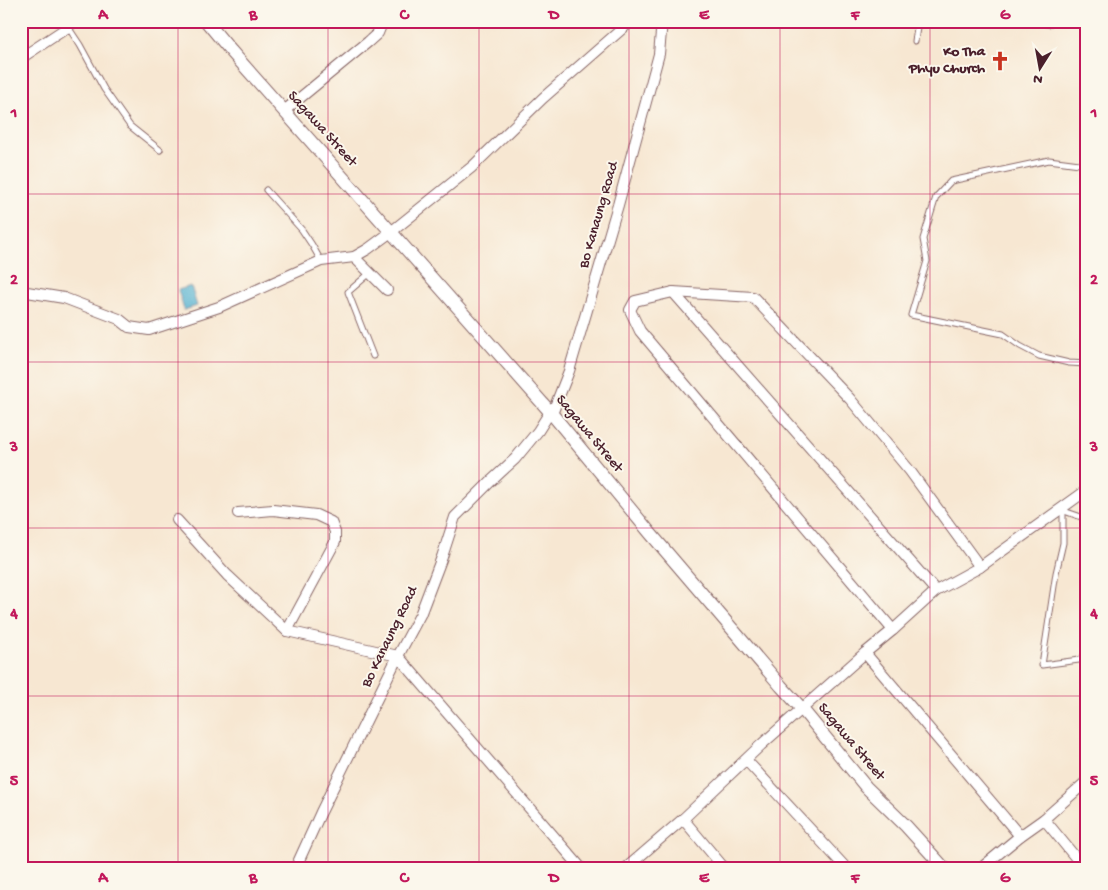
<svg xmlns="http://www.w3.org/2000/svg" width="1108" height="890" viewBox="0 0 1108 890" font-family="'Gochi Hand',sans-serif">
<rect width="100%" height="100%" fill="#fbf7ec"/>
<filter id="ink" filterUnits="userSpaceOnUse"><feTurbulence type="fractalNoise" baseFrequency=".02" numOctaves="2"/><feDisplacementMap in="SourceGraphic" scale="10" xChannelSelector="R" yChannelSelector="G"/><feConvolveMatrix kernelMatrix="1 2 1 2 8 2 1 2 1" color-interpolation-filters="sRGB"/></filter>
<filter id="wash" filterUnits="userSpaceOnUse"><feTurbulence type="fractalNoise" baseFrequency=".0096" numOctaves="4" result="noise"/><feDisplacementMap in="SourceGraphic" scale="20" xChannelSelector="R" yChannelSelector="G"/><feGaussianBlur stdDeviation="1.12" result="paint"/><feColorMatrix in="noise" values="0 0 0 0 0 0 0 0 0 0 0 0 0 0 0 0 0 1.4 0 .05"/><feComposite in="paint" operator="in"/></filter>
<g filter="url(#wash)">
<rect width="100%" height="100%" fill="#f7e7d2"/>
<path fill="#51b0d0" stroke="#4e687e" d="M191 286 197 306 184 310 178 290Z"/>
</g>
<g filter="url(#ink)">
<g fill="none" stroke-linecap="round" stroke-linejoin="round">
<defs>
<g id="service">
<path d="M1030 22 1049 24 1053 21"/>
<path d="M68 27 80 45 104 89 130 126 160 150"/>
<path d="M915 41 918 21"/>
<path d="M1087 165 1049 160 951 181 936 197 923 239 927 261 911 315 1003 334 1020 346 1039 356 1069 363 1087 364"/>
<path d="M266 190 302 230 312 245 321 261"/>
<path d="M370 273 348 292 373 356"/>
<path d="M1061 510 1087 519"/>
<path d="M1063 511V543L1056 573 1042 665 1079 660 1087 654"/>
</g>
<g id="minor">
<path d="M21 58 68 27 74 21"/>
<path d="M284 111 368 42 378 33 383 21"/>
<path d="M354 257 387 290"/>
<path d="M21 291 64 298 119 319 129 327 149 330 219 307 321 261 354 257 368 249 391 232 472 167 543 98 631 21"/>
<path d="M673 292 936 591"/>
<path d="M552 414 569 371 618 205 659 54 662 21"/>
<path d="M238 513 273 510 316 515 331 522 335 532V542L287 631"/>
<path d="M177 520 227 575 287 631 398 656 582 869"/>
<path d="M893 630 640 331 630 310 635 301 673 292 753 297 850 399 910 471 980 567"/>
<path d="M865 653 1020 836"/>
<path d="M746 760 847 869"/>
<path d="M683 819 725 869"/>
<path d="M1044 819 1085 869"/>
<path d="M295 869 321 812 398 656 420 615 442 557 455 517 490 482 515 459 538 431 550 412"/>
<path d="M625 869 683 819 761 745 865 653 893 630 936 591 980 567 1087 490"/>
<path d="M980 869 1020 836 1044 819 1087 781"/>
</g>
<path id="tertiary" d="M206 21 231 51 552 414 651 534 781 686 802 709 866 787 906 826 945 869"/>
</defs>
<use href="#service" stroke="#876565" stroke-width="7"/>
<use href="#minor" stroke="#876565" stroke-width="12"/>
<use href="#tertiary" stroke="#876565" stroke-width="14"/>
<use href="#service" stroke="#fff" stroke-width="5"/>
<use href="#minor" stroke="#fff" stroke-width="10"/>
<use href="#tertiary" stroke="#fff" stroke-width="12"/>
</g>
</g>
<path fill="none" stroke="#c2185b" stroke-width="1" stroke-opacity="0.55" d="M178 21V869M328 21V869M479 21V869M629 21V869M780 21V869M930 21V869M21 194H1087M21 362H1087M21 528H1087M21 696H1087"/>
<defs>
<symbol id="church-bare" viewBox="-9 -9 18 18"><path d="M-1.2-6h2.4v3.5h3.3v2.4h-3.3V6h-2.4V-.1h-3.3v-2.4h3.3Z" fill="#c8321e" stroke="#fbf7ec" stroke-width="2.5" paint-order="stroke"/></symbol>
</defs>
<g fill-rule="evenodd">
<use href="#church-bare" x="986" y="47" width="28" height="28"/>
</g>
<g text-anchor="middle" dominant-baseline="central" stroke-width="4" stroke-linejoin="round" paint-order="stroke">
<g font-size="15" font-weight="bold" fill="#4a1f2b" stroke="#fbf7ec" text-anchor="end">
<text x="985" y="52">Ko Tha<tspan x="985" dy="17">Phyu Church</tspan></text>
</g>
<g font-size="15" fill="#4a1f2b" stroke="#fbf7ec">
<text transform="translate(322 129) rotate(48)">Sagawa Street</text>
<text transform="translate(599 215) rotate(-74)">Bo Kanaung Road</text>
<text transform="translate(589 434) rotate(50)">Sagawa Street</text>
<text transform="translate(390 637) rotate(-64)">Bo Kanaung Road</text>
<text transform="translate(851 742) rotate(50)">Sagawa Street</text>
</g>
</g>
<rect width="1108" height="890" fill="none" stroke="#fbf7ec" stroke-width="55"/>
<g transform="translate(1040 68) rotate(191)" stroke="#fbf7ec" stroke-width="4" paint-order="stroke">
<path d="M0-4L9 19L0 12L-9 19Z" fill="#4a1f2b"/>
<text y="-8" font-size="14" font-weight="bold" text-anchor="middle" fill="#4a1f2b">N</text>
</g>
<rect x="28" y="28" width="1052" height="834" fill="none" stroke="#c2185b" stroke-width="2"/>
<g font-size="16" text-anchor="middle" font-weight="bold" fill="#c2185b">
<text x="103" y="19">A</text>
<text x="253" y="19">B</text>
<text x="404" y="19">C</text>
<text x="554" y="19">D</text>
<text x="704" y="19">E</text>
<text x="855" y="19">F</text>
<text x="1005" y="19">G</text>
<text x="14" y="117">1</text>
<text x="1094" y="117">1</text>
<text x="14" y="284">2</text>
<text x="1094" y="284">2</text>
<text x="14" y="451">3</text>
<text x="1094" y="451">3</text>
<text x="14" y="618">4</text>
<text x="1094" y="618">4</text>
<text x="14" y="785">5</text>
<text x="1094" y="785">5</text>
<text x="103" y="882">A</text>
<text x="253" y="882">B</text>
<text x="404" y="882">C</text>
<text x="554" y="882">D</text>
<text x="704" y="882">E</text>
<text x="855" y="882">F</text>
<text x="1005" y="882">G</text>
</g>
</svg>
